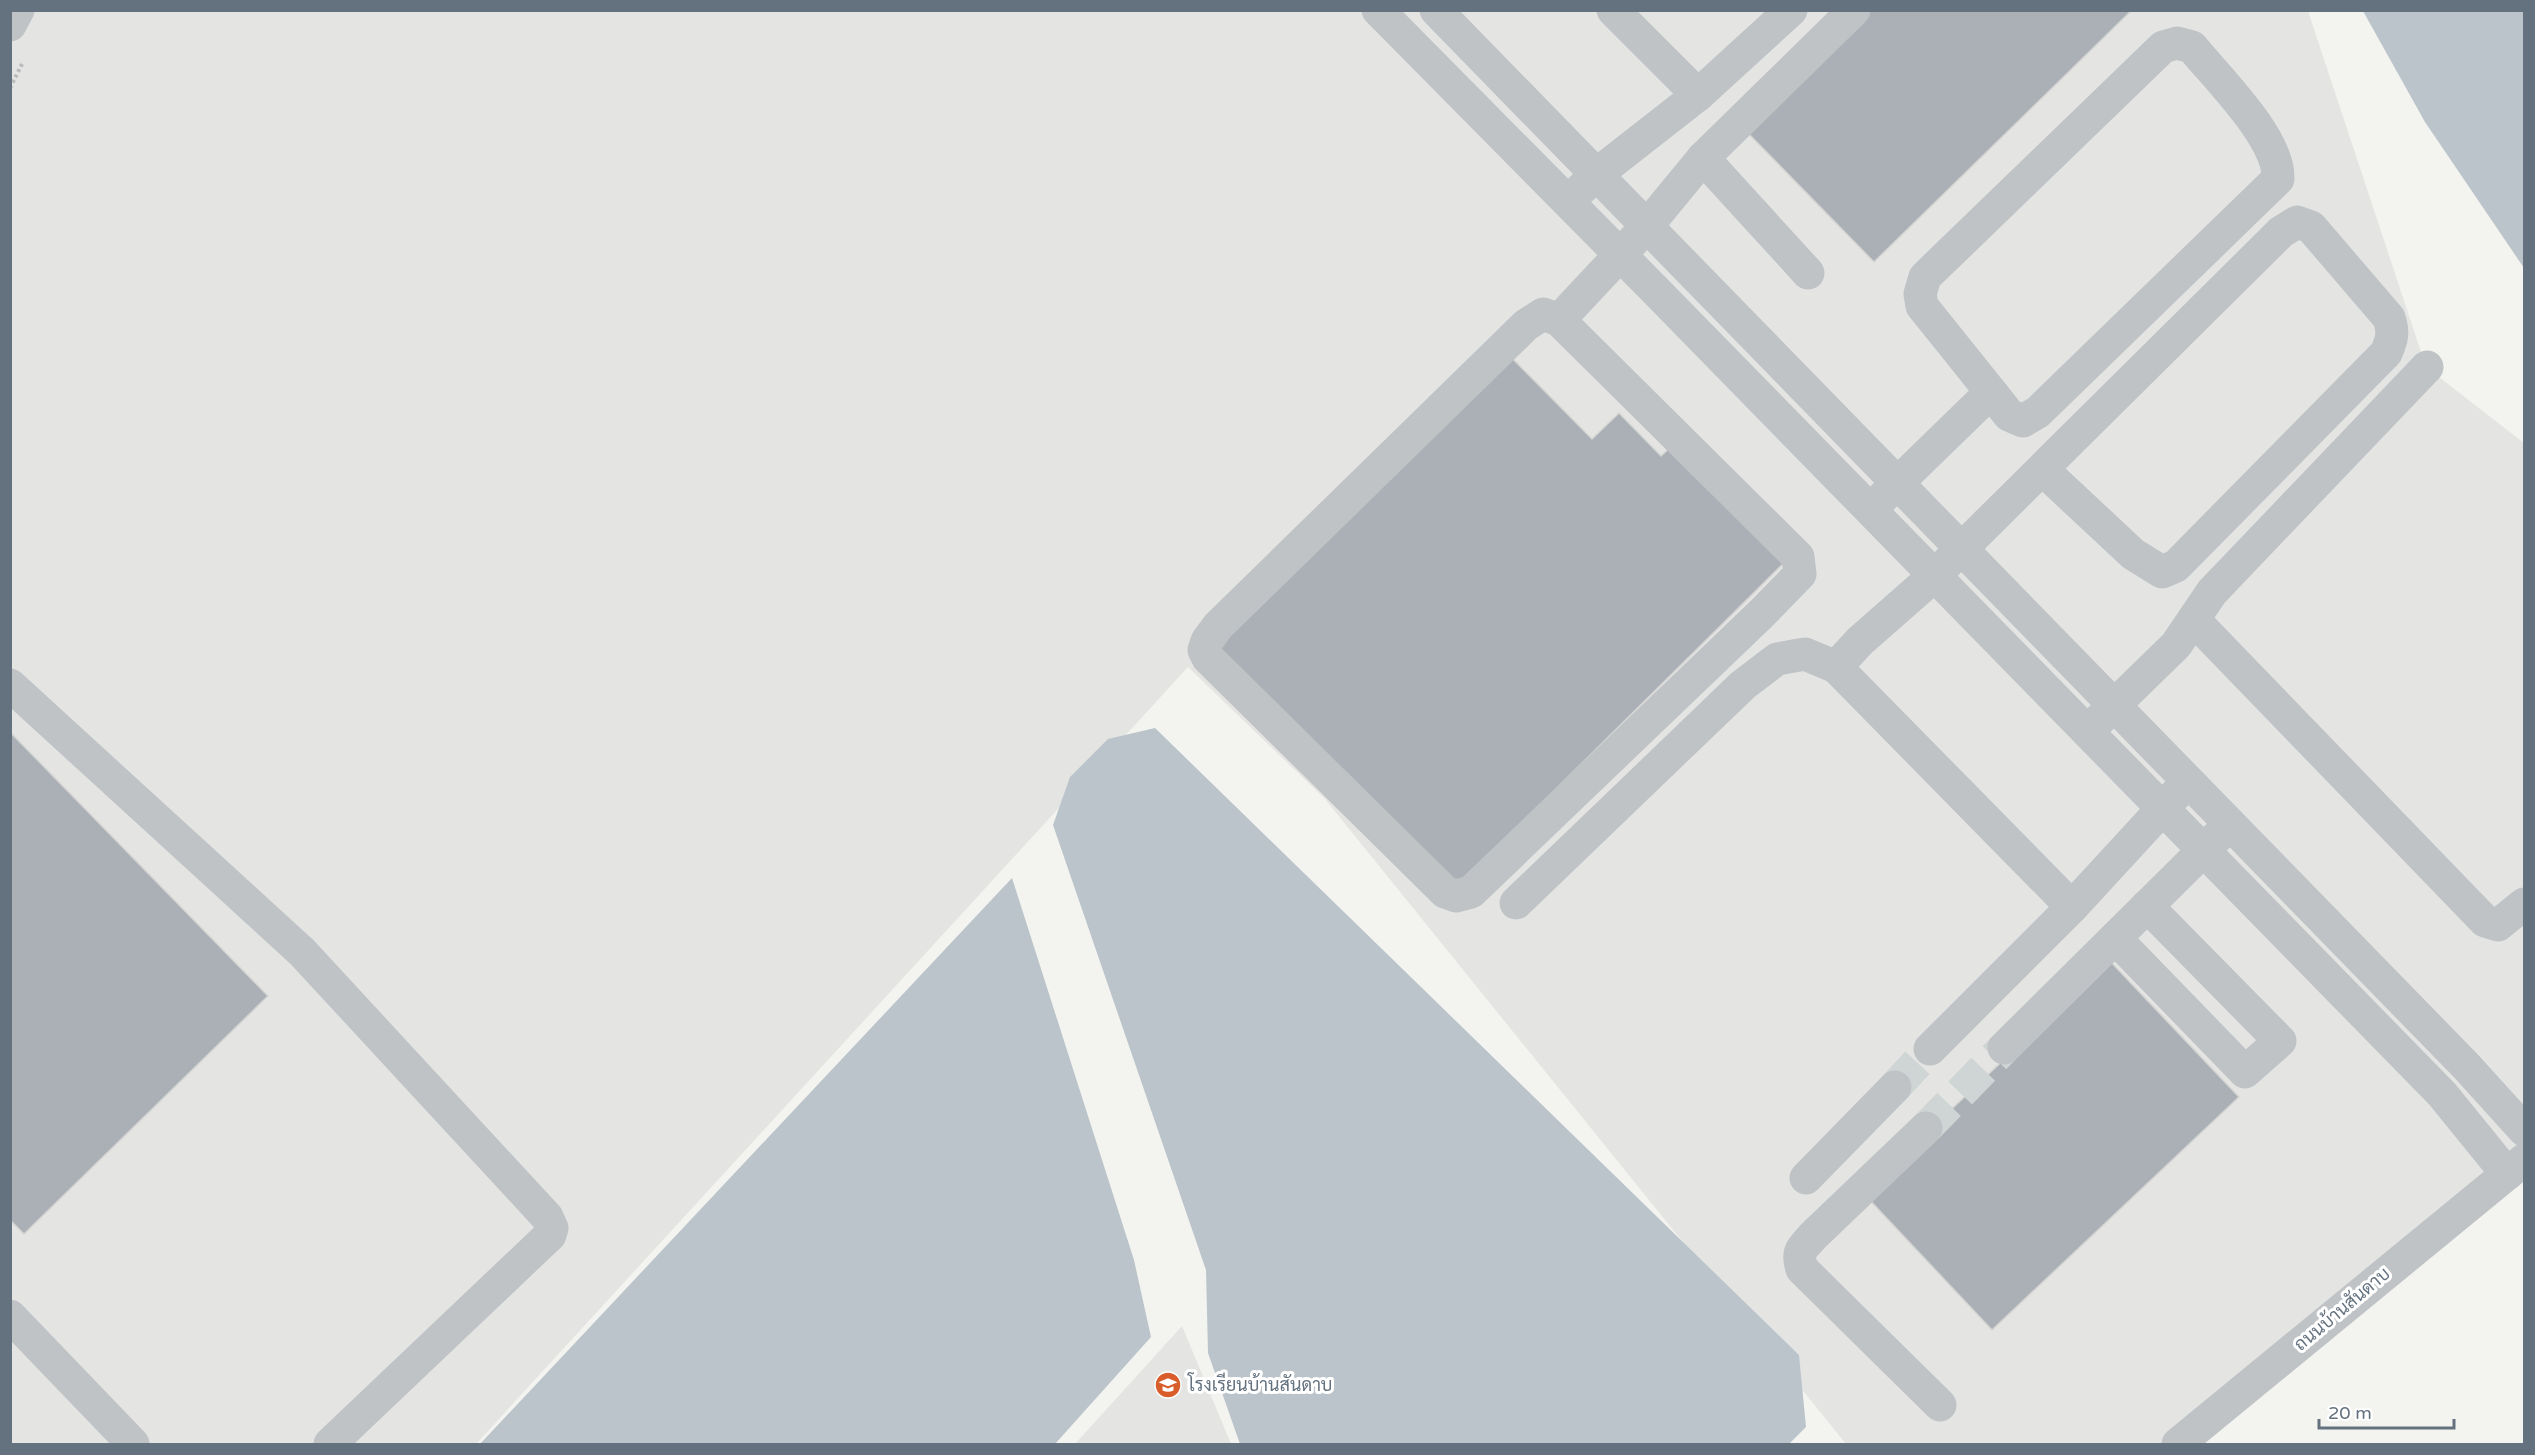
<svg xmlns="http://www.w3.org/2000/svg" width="2535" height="1455" viewBox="0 0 2535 1455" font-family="'Varela Round',Sarabun,sans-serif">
<rect width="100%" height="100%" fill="#f3f4f0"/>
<g fill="#e4e5e3">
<path d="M10 11H2308L2426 367 2524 443V1166L2182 1444H1846L1325 799 1188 667 476 1444H11Z"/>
<path d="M1182 1326 1231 1444H1075Z"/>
</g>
<g fill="#bbc4ca">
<path d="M2363 11H2524V268L2425 122Z"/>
<path d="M1155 728 1799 1355 1806 1427 1789 1444H1240L1208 1353 1206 1270 1053 825 1070 777 1108 739Z"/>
<path d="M1012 878 1134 1260 1151 1337 1055 1444H480Z"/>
</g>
<g fill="#aab0b5" stroke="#d5d5d3" stroke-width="1.5">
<path d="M1860 10H2132L1874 262 1742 127Z"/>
<path d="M1510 356 1592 439 1619 413 1661 456 1677 441 1791 556 1455 889 1215 647Z"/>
<path d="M10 732 268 996 24 1234 10 1220Z"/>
<path d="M2109 960 2239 1097 1992 1330 1863 1193Z"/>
</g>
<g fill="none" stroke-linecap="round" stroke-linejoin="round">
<g stroke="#cfd4d4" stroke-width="33" stroke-dasharray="33 16" stroke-linecap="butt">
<path d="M1895 1087 1930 1049"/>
<path d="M1926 1128 2004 1048"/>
</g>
<path stroke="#b9bbbd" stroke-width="4" stroke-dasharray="3 3" stroke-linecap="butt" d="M10 88 22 64"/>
<g stroke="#bfc3c6" stroke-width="33">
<path d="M1378 10 1657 292 2442 1094 2507 1174"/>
<path d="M1436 10 2467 1067 2524 1130"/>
<path d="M1613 10 1698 95"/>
<path d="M10 25 18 10"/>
<path d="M1703 158 1808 273"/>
<path d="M1581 189 1597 174 1698 95 1791 10"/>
<path d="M1543 314 1559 320 1787 546 1798 557 1800 574 1762 613 1471 892 1456 896 1445 892 1208 658 1204 650 1207 641 1218 626 1526 325Z"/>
<path d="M1559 320 1647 226 1703 158 1854 10"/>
<path d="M1882 498 1991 392 1922 306 1920 294 1925 277 2163 47 2177 43 2192 47C2218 79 2280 139 2278 179L2038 412 2023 421 2009 415 1991 392"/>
<path d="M2194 620 2485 921 2498 925 2524 904"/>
<path d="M1836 667 1860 641 1934 576 2281 232 2297 222 2311 227 2389 318C2394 332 2392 340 2386 353L2176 566 2162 572 2133 554 2042 469"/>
<path d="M10 685 302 952 547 1217 552 1228 550 1235 330 1444"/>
<path d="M2099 720 2176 645 2212 592 2427 367"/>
<path d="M1516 903 1743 685 1777 659 1805 654 1836 667 2072 907"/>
<path d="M2115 938 2245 1072 2280 1041 2147 906"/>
<path d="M2004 1048 2218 836"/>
<path d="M1930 1049 2072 907 2177 793"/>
<path d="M1926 1128 1813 1236C1802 1249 1796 1251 1802 1269L1940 1405"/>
<path d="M1806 1178 1895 1087"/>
<path d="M10 1316 133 1444"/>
<path d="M2178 1444 2524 1160"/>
</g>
</g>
<defs>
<symbol id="school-disc" viewBox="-11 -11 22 22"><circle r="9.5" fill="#d85d2b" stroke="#fff"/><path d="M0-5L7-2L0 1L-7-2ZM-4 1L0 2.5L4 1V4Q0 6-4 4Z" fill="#fff"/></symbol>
</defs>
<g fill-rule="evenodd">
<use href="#school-disc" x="1153" y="1370" width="30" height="30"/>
</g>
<g text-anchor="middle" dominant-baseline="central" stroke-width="6" stroke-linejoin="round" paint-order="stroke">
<g font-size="18" fill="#64727f" stroke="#fff">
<text transform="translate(2342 1309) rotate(-40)">ถนนบ้านสันดาบ</text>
</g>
<g font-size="18" fill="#64727f" stroke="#fff" text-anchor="start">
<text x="1188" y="1385">โรงเรียนบ้านสันดาบ</text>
</g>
</g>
<rect width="2535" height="1455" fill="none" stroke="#64727f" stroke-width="24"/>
<path d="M2319 1419v9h135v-9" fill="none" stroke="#64727f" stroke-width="3"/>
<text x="2328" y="1419" font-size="18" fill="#64727f" stroke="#ffffff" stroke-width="4.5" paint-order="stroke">20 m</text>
</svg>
